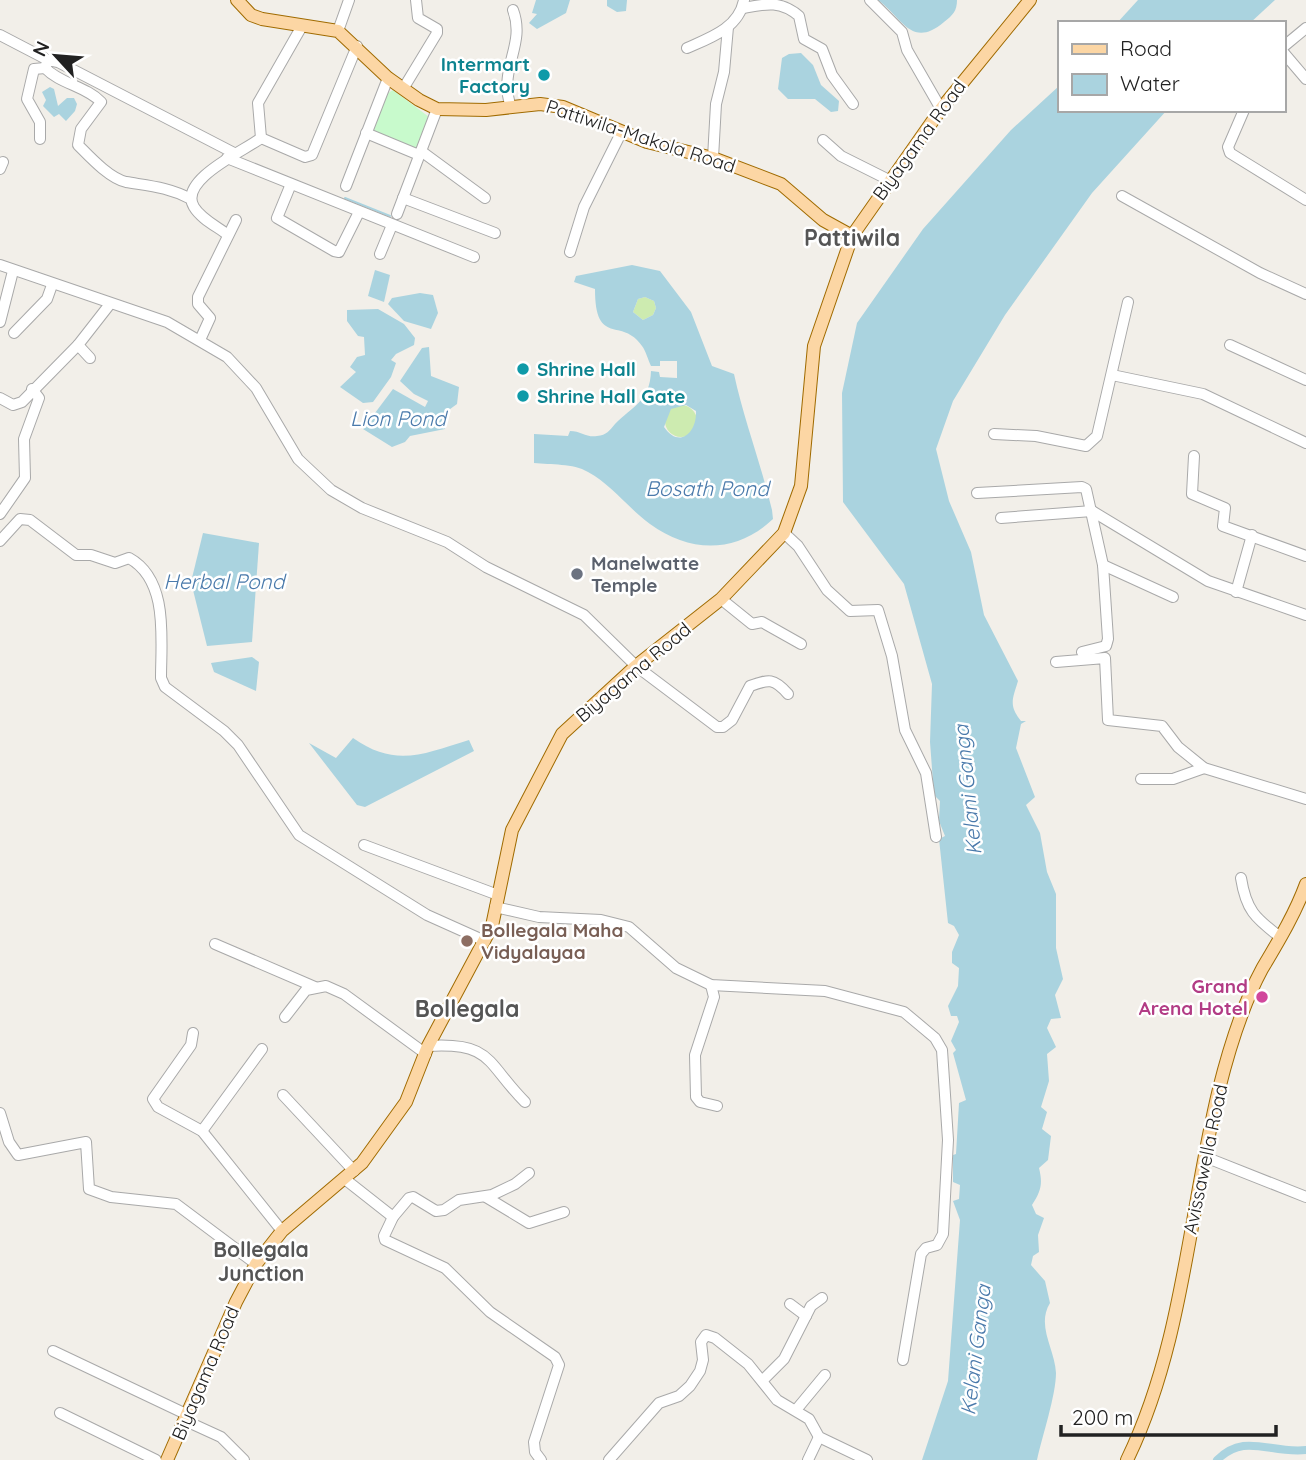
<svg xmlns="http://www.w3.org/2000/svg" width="1306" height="1460" viewBox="0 0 1306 1460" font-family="Quicksand,sans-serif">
<rect width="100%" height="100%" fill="#f2efe9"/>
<g fill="#cdebb0">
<path d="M645 297 654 301 656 308 653 315 643 320 633 312 638 299Z"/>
<circle cx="681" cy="421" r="16"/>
</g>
<path fill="#c8facc" d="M393 90 429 117 417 152 373 134C369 119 379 97 393 90Z"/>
<g fill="#aad3df" fill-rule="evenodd">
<path d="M536 0H570L566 13 537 29 529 23 537 14 532 13Z"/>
<path d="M607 0H627L626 11 617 12 607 6Z"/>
<path d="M878 0H957C957 11 953 15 944 22 912 49 903 19 878 0Z"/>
<path d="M1138 0H1275L1250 23H1117Z"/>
<path d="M801 53 813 65 821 85 839 101 838 111 831 112 815 99H788L778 89 782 58 789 54Z"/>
<path d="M1059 86V110H1167L1092 193 1005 315 953 401 936 449 949 501 971 552 984 615 1018 681C1013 698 1008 705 1021 721H1026L1021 724 1016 748 1035 797 1026 805 1040 833 1047 872 1056 894V948L1063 979 1055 995 1061 1018 1051 1019 1047 1028 1056 1047 1047 1054 1049 1081 1041 1107 1047 1112 1042 1129 1051 1136 1048 1160 1039 1168C1043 1184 1041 1191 1032 1205L1036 1214 1044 1218 1038 1235 1039 1252 1033 1256 1031 1265 1045 1281 1050 1303C1036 1326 1055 1349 1056 1373 1056 1395 1042 1437 1037 1460H922L948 1381 960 1220 953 1201 959 1199 960 1185 953 1182V1155L956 1154 959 1103 966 1100 953 1053 956 1050 951 1041 959 1022 957 1016H951L948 1006 958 986 959 968 952 963V952L959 935 954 926 948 923 939 839 945 836 939 821 940 801 934 795 930 742 932 684 904 584 843 502 842 393 857 323 923 229 1011 130Z"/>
<path d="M50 87 54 89 58 106 67 98H74L77 104 75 111 66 121 59 114 54 117 43 106 46 100 42 92Z"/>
<path d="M632 265 660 271 691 312 712 366 734 374C744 420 761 464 772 510L773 519C736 554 690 553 650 524 628 508 612 485 588 472 573 463 551 465 534 463V434L568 436 570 431C581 431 587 438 597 436 607 435 609 431 615 424 633 406 650 401 651 371L659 372 660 377 677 378V361H660V366H651C648 360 646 351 642 346 622 316 595 348 595 289L574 282 576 276ZM645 297 654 301 656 308 653 315 643 320 633 312 638 299ZM686 405 696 411C697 433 679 449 664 427L671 409Z"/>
<path d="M375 270 390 275 384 302 368 296Z"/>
<path d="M420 293 433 295 438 313 431 329 404 321 388 304 392 298Z"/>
<path d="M378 309 404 324 415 338 414 345 396 354 391 360 396 363 391 377 373 402 363 403 340 387 356 372 350 367 357 357 365 355 364 337 358 336 347 321V310Z"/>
<path d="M429 347 431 376 459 387 457 404 446 412 445 429 410 436 405 442 392 447 363 429 393 389 425 407 428 401 414 394 400 381 422 348Z"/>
<path d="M203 533 259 543 252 642 207 646 191 582Z"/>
<path d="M252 657 259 662 256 691 214 672 211 663Z"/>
<path d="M353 738C396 768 423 754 469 740L474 751 365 807 357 805 309 743 336 758Z"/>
</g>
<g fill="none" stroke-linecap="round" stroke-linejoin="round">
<path stroke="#aad3df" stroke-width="2" d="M345 198 390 216"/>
<path stroke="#aad3df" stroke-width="8" d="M1217 1460C1245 1432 1269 1454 1306 1450"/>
<defs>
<g id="minor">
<path d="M870 0 902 32 907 50 941 109"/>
<path d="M743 8C765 4 780 0 799 16L804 39 822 49 832 75 853 104"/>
<path d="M338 31 349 0"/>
<path d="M0 35 48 60"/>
<path d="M1283 47 1306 28"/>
<path d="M687 48C710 38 739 28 744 0"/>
<path d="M1283 52 1306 79"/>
<path d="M45 68C60 84 86 86 101 102L81 129 78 145C90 157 109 178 126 182 150 186 168 187 191 199"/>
<path d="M45 68 48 60 58 62 234 153"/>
<path d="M403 89 437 33V29L418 18 416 0"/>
<path d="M510 105C499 66 526 45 513 10"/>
<path d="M1244 110 1228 147 1230 153 1306 200"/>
<path d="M366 133 419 155"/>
<path d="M261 138 305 157 312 155 357 46"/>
<path d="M261 138 258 103 302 26"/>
<path d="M40 139V122L27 99 34 69 45 68"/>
<path d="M823 140 841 156 891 181"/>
<path d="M421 151 485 198"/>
<path d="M227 158 474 257"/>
<path d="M713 158 716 104 724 72 728 27"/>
<path d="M0 169 3 162"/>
<path d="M291 184 277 218 334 251 339 252 359 212"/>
<path d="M346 186 388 78"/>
<path d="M1122 196 1260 273 1306 294"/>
<path d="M403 198 495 233"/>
<path d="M397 214 437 109"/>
<path d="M228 235C218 227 201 219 194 207 177 180 246 150 261 138"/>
<path d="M570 252 584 207 622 131"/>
<path d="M380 254 392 225"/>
<path d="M0 265 167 322 227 357 256 388 298 459 331 490 362 508 447 542 486 567 584 615 636 666 717 727H723L732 720 750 686C769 679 774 678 788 694"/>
<path d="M0 322 13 271"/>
<path d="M14 333 47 299 52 285"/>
<path d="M200 340 210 318 198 304V297L236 220"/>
<path d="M1230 345 1306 380"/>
<path d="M90 358 78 345 110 304"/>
<path d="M1112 375 1203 394 1306 443"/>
<path d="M0 398 13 405 22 402 78 345"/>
<path d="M994 434 1036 436 1086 446 1097 436 1128 302"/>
<path d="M1194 456 1192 494 1225 508 1223 526 1306 556"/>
<path d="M977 493 1082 487 1086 489 1103 565 1108 639 1106 646 1082 652"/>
<path d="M1092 511 1208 581 1306 615"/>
<path d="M0 514 25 478 24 439 39 398 32 389"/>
<path d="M1001 518 1092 511"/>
<path d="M784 533 798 546 827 590 850 611 878 610 892 656 905 730 926 773 936 837"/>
<path d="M0 541 20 519 30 520 76 555H91L115 563 129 558C169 580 161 639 161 678L165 687 224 731 238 745 299 835 427 915 485 941"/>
<path d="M1103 565 1173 597"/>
<path d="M1236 592 1252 535"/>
<path d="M721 599 752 624 762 622 801 644"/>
<path d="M1056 662 1105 658 1108 720 1162 726 1178 747 1204 768 1306 799"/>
<path d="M1141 779H1173L1204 768"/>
<path d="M364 845 498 895"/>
<path d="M1241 878C1246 910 1255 918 1280 937"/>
<path d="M495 907 539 917 601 920 629 927 676 968 711 985 825 991 904 1012 935 1038 942 1050 948 1140 943 1234 937 1245 926 1248 921 1254 903 1360"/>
<path d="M215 944 315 987"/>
<path d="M711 985 714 997 695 1055 696 1097 700 1102 717 1106"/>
<path d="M285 1017 306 990 326 986 344 994 426 1054"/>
<path d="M193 1033 191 1045 153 1099 158 1107 202 1131 282 1231"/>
<path d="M428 1046C493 1042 486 1063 525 1102"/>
<path d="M283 1095 354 1171"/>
<path d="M0 1113 9 1142 18 1155 86 1142 89 1189 111 1197 176 1204 256 1264"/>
<path d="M202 1131 262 1049"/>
<path d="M1205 1157 1306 1197"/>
<path d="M529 1173 515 1184 492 1195 459 1200 444 1210 436 1211 413 1197 409 1198 393 1217 384 1236 385 1240 445 1268 490 1312 555 1357 559 1365 534 1442 535 1452 541 1460"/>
<path d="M346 1180 393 1217"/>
<path d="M486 1197 529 1223 564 1212"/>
<path d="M790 1304 806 1316"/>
<path d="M53 1351 188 1415"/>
<path d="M763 1380 784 1359 811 1306 822 1298"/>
<path d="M796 1410 825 1375"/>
<path d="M60 1413 156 1460"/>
<path d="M186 1421 221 1437 244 1460"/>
<path d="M609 1460 659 1403 679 1396 690 1386 700 1371 703 1360 701 1342 706 1335 715 1338 748 1364 777 1400 809 1419 819 1437 867 1460"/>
<path d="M808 1460 819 1437"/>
</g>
<g id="major">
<path d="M237 0 251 15 262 19 338 31 388 78 419 100 437 109 486 110 540 104 563 107 647 142 713 158 781 184 823 220 852 236"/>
<path d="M167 1460 236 1302 256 1264 282 1231 362 1163 406 1102 428 1046 492 926 512 830 562 734 636 666 721 599 784 533 801 486 814 346 852 236 941 109 1030 0"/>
<path d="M1127 1460C1183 1345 1189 1212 1219 1089 1229 1049 1242 1006 1262 969 1278 942 1295 914 1306 884"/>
</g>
</defs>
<use href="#minor" stroke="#a9a9a9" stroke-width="12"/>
<use href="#major" stroke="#a06b00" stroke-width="14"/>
<use href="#minor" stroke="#fff" stroke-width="10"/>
<use href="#major" stroke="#fcd6a4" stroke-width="12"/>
</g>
<g fill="#0f9aa8" stroke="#fff" stroke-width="2.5">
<circle cx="544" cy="75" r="7"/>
<circle cx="523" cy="369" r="7"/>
<circle cx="523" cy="396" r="7"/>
</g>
<circle fill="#6b7280" stroke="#fff" stroke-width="2.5" cx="577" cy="574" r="7"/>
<circle fill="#8d6e63" stroke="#fff" stroke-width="2.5" cx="467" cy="941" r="7"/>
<circle fill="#d1479c" stroke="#fff" stroke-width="2.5" cx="1262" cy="997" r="7"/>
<g text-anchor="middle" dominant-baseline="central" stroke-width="5" stroke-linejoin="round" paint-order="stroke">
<g font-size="19" font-weight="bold" fill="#0d838f" stroke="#fff" text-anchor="start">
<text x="530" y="64" text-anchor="end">Intermart<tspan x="530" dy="22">Factory</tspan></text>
<text x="537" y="369">Shrine Hall</text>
<text x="537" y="396">Shrine Hall Gate</text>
</g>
<g font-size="19" fill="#222" stroke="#fff">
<text transform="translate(641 136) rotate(18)">Pattiwila-Makola Road</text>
<text transform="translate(919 140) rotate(-54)">Biyagama Road</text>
<text transform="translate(633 672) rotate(-40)">Biyagama Road</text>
<text transform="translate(1205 1159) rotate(-78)">Avissawella Road</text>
<text transform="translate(205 1373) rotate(-67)">Biyagama Road</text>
</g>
<g font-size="19" font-weight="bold" fill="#5b616d" stroke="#fff" text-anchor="start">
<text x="591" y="563">Manelwatte<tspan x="591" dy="22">Temple</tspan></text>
</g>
<g font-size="19" font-weight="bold" fill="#785e54" stroke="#fff" text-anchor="start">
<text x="481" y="930">Bollegala Maha<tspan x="481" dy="22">Vidyalayaa</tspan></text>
</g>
<g font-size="19" font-weight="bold" fill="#b23c85" stroke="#fff" text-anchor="end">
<text x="1248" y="986">Grand<tspan x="1248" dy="22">Arena Hotel</tspan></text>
</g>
<g font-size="21" font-style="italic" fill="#4a7aab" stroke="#fff">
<text x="398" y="418">Lion Pond</text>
<text x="707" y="488">Bosath Pond</text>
<text x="224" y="581">Herbal Pond</text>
<text transform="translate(967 790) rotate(-96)">Kelani Ganga</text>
<text transform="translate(975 1350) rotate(-83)">Kelani Ganga</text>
</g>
<g font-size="21" font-weight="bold" fill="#555" stroke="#fff">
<text x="261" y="1249">Bollegala<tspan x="261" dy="24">Junction</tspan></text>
</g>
<g font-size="23" font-weight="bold" fill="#555" stroke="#fff">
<text x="852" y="237">Pattiwila</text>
<text x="467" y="1008">Bollegala</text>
</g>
</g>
<rect x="1058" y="21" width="228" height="91" fill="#ffffff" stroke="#a7a7a7" stroke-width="2"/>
<rect x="1072" y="44" width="35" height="10" fill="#fcd6a4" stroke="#a7a7a7" stroke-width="2"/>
<text x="1120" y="56" font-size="21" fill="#222222">Road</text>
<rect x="1072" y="74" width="35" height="21" fill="#aad3df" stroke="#a7a7a7" stroke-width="2"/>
<text x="1120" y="91" font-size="21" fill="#222222">Water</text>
<g transform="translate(56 56) rotate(296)" stroke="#ffffff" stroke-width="5" paint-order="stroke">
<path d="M0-5L12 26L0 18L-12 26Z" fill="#222222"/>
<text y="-10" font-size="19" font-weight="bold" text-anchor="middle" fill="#222222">N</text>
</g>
<path d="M1061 1425v10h215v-10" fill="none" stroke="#222222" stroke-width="3.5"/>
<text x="1072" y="1425" font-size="21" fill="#222222" stroke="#ffffff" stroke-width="5" paint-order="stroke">200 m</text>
</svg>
